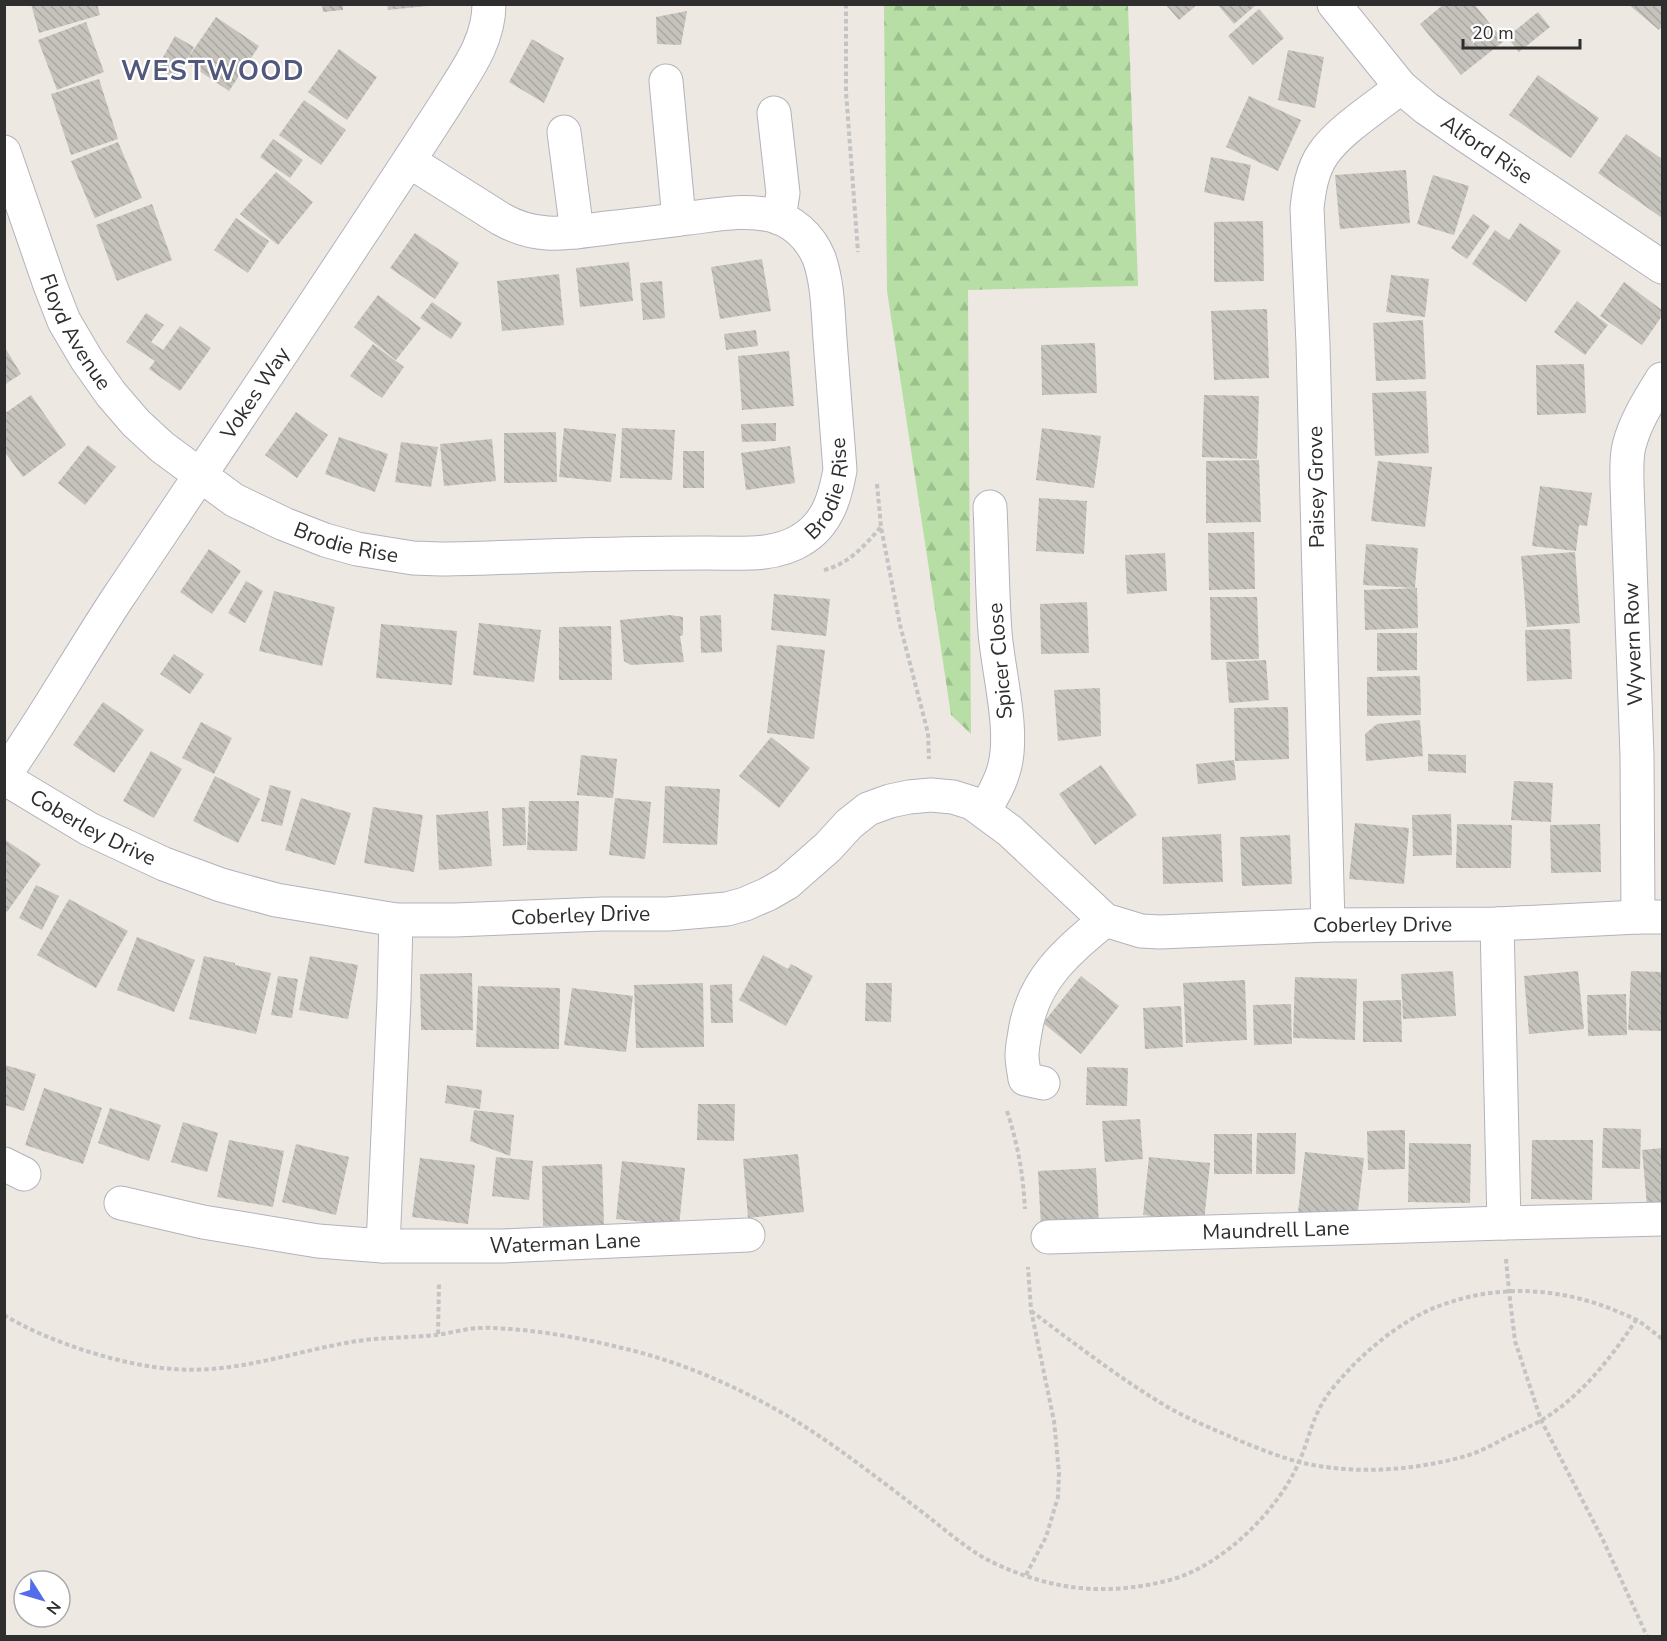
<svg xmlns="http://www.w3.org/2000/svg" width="1667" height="1641" viewBox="0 0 1667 1641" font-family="'Nunito Sans',sans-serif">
<defs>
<pattern id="forest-firs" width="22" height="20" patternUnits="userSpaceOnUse" patternTransform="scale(1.5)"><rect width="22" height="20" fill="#b7dea4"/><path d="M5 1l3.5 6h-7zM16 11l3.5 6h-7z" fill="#9ebf8e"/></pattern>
<pattern id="building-back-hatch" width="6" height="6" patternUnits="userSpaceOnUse" patternTransform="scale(1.5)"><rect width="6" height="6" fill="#c6c3bd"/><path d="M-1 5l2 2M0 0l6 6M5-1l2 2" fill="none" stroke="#aaa8a3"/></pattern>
</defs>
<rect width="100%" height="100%" fill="#ede8e2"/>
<path fill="url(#forest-firs)" d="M884 5H1128L1138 286 968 290 971 734 951 715 887 291Z"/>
<g fill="url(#building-back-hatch)">
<path d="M31 4H97L100 15 39 33Z"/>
<path d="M322 4H343V10L323 12Z"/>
<path d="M387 4H427V6L388 10Z"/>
<path d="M1167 4H1198L1179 20 1166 5Z"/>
<path d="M1217 4H1257L1234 24Z"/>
<path d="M1444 4H1474L1504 41 1461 75 1420 24Z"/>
<path d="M1628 4H1662V26L1659 30Z"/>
<path d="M1259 9 1284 38 1253 65 1228 36Z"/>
<path d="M687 11 681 45 657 44 656 17Z"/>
<path d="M1538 12 1550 27 1519 52 1507 37Z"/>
<path d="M216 17 259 46 229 91 186 62 176 79 157 68 175 36 194 47 187 59Z"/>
<path d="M86 22 104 72 57 90 38 40Z"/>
<path d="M532 39 564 58 544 103 509 82Z"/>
<path d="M339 49 377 77 347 120 308 92Z"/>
<path d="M1288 50 1324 57 1315 108 1278 100Z"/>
<path d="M1538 75 1599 118 1571 158 1509 115Z"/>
<path d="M99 79 118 139 71 155 51 94Z"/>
<path d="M1249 96 1301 120 1278 171 1226 147Z"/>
<path d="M304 100 346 130 321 165 279 135Z"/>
<path d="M1626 134 1662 159V218L1598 173Z"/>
<path d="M273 139 303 160 290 178 260 157Z"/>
<path d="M118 142 142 198 95 218 71 161Z"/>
<path d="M1211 157 1251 165 1244 201 1204 192Z"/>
<path d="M1406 170 1410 223 1340 229 1335 175Z"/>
<path d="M276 172 313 202 278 245 240 214Z"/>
<path d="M1433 175 1469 186 1454 235 1417 224Z"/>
<path d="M152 204 172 260 117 281 96 225Z"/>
<path d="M1473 214 1490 226 1467 259 1451 248Z"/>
<path d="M236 218 269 241 248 273 214 250Z"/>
<path d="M1263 221 1264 281 1214 282V222Z"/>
<path d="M1520 223 1561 251 1526 302 1472 264 1495 230 1509 240Z"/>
<path d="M415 233 459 263 435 299 390 268Z"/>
<path d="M762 259 771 311 720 319 711 267Z"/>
<path d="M629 262 633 301 580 307 576 268Z"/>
<path d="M559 274 564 325 502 331 497 281Z"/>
<path d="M1391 275 1429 279 1425 317 1386 312Z"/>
<path d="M662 281 665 318 643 320 640 283Z"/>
<path d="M1624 282 1662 310V316L1642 345 1600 316Z"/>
<path d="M378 295 421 328 396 360 354 327Z"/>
<path d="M1577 301 1608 325 1585 355 1554 332Z"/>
<path d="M432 302 462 323 451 339 420 318Z"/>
<path d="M1267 309 1269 378 1214 380 1211 311Z"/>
<path d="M146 313 164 325 151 342 163 350 180 326 211 348 180 391 149 369 155 361 126 342Z"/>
<path d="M1423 320 1426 379 1376 381 1373 323Z"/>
<path d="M756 330 758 346 726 350 724 334Z"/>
<path d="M1095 343 1097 393 1042 395 1041 345Z"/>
<path d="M373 344 404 367 382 398 350 376Z"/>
<path d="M4 346 21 374 4 385Z"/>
<path d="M789 351 794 406 742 410 738 356Z"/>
<path d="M1584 364 1586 413 1537 415 1536 365Z"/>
<path d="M1426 391 1429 453 1375 456 1372 393Z"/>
<path d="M31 395 66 445 23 477 4 451V414Z"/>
<path d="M1204 395 1259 396 1257 459 1202 457Z"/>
<path d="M296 412 328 435 297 478 265 455Z"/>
<path d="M776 423V441L742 442 741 424Z"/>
<path d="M564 428 616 434 611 482 559 477Z"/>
<path d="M622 428 675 430 672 480 620 478Z"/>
<path d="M1042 428 1101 436 1094 488 1036 480Z"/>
<path d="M556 432 557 482 504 483V433Z"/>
<path d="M339 437 388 454 375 492 325 474Z"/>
<path d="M492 439 496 481 444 486 440 444Z"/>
<path d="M401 442 438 447 431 487 395 482Z"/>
<path d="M88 445 116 467 85 505 58 483Z"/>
<path d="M790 446 795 483 746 490 741 453Z"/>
<rect x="683" y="451" width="21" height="37"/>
<path d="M1259 460 1261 522 1206 523V461Z"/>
<path d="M1378 461 1432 467 1425 527 1371 521Z"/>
<path d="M1540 486 1592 493 1587 526 1579 525 1576 551 1532 546Z"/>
<path d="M1039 498 1087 501 1084 554 1036 551Z"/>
<path d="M1254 532 1255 589 1209 590 1208 533Z"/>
<path d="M1366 544 1418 548 1415 588 1363 585Z"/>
<path d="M209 549 241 571 212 614 180 592Z"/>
<path d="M1575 552 1580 623 1527 627 1521 556Z"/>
<path d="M1165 553 1167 591 1127 594 1125 555Z"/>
<path d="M246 581 263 591 245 623 228 613Z"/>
<path d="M1417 588 1418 628 1365 630 1364 590Z"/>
<path d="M274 591 335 607 322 666 259 651Z"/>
<path d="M774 594 830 599 826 636 771 630Z"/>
<path d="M1210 597H1257L1259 659 1211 660Z"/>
<path d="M1087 602 1089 653 1041 654 1040 604Z"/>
<path d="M670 615 683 617V635L680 636 684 662 631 665 624 661 620 620Z"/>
<path d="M721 615 722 652 701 653 700 616Z"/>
<path d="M479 623 541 630 534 682 473 675Z"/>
<path d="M381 624 457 631 452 685 376 678Z"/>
<path d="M611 626 612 680H559V627Z"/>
<path d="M1570 629 1572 679 1527 681 1525 630Z"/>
<path d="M1377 633H1417V670L1377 671Z"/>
<path d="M777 645 825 650 814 739 767 733Z"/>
<path d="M174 654 204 674 190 694 160 674Z"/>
<path d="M1266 660 1269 700 1229 703 1226 662Z"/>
<path d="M1420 676 1421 715 1367 716V677Z"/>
<path d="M1100 688 1101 736 1058 741 1054 690Z"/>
<path d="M103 702 144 730 114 773 73 745Z"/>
<path d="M1288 707 1289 759 1235 761 1234 708Z"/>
<path d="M1420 720 1423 756 1366 761 1365 734 1377 724Z"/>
<path d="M201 722 232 738 214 774 182 758Z"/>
<path d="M771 737 810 768 779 808 739 776Z"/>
<path d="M151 751 182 769 154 818 123 801Z"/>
<path d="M1428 754 1466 755V773L1428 771Z"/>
<path d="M581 755 617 759 613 798 577 795Z"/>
<path d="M1234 760 1236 780 1198 784 1196 764Z"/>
<path d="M1101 765 1137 815 1095 845 1059 794Z"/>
<path d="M215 776 260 799 238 843 193 821Z"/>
<path d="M1514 781 1553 783 1551 822 1511 820Z"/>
<path d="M270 785 291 791 282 826 261 821Z"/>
<path d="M665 786 720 789 717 845 663 843Z"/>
<path d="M301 798 351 813 335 865 285 850Z"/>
<path d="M615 798 651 802 645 859 609 855Z"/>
<path d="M529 801H579L577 851 527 850Z"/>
<path d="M373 807 423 815 414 872 364 863Z"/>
<path d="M525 807 526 845 503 846 502 808Z"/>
<path d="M488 811 492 866 439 870 436 815Z"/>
<path d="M1451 814 1452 855 1413 856 1412 815Z"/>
<path d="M1355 823 1409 828 1404 884 1349 879Z"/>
<path d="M1457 824 1512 825 1511 868H1456Z"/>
<path d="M1600 824 1601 872 1551 873 1550 825Z"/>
<path d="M1221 834 1223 882 1163 884 1162 837Z"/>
<path d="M1290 835 1292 884 1242 886 1240 837Z"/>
<path d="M4 839 41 864 7 912 4 910Z"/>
<path d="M36 885 59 896 42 930 19 918Z"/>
<path d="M69 899 128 931 96 988 37 955Z"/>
<path d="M137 937 195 960 174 1012 117 990Z"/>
<path d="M763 955 788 969 791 964 813 976 786 1026 739 1000Z"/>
<path d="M204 956 235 963V965L271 973 256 1034 189 1019Z"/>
<path d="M310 956 358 965 348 1019 299 1010Z"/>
<path d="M1453 971 1456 1016 1403 1019 1401 974Z"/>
<path d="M1578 971 1584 1029 1529 1034 1524 976Z"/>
<path d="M1631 971 1662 972V1031L1628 1030Z"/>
<path d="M472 973 473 1030H421L420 974Z"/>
<path d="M278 976 298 979 292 1018 271 1015Z"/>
<path d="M1081 976 1119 1006 1081 1054 1043 1023Z"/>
<path d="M1295 977 1357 979 1355 1040 1293 1038Z"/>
<path d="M1245 980 1247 1040 1186 1043 1183 983Z"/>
<path d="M703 983 704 1047 636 1048 634 985Z"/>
<path d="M866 983H892L891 1022 865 1021Z"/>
<path d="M732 984 733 1023H711L710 985Z"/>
<path d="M478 986 560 988 559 1049 476 1047Z"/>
<path d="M572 988 633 996 626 1052 564 1045Z"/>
<path d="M1626 994 1627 1035 1588 1036 1587 995Z"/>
<path d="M1401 1000 1402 1042H1363V1001Z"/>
<path d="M1291 1004 1292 1044 1254 1045 1253 1005Z"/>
<path d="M1181 1006 1183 1047 1145 1049 1143 1008Z"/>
<path d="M5 1065 36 1074 24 1111 5 1105Z"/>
<path d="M1087 1067 1128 1068 1127 1106 1086 1105Z"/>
<path d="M447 1085 482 1090 480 1109 445 1103Z"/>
<path d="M44 1088 102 1108 83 1164 25 1145Z"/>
<path d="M698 1104H735L734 1141 697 1140Z"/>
<path d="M110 1108 161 1125 149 1161 98 1143Z"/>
<path d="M474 1110 514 1115 510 1156 470 1141Z"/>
<path d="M1140 1119 1143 1159 1105 1162 1102 1121Z"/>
<path d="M183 1122 218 1133 207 1172 171 1162Z"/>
<path d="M1603 1128 1641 1129 1640 1169 1602 1168Z"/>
<path d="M1405 1130V1169L1368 1170 1367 1131Z"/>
<path d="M1257 1133H1296L1295 1174H1256Z"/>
<rect x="1214" y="1134" width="38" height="40"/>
<path d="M229 1140 284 1151 273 1207 217 1197Z"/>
<path d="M1532 1140H1593L1592 1200 1531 1199Z"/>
<path d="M1409 1143 1471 1144 1470 1203 1408 1202Z"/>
<path d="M296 1144 349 1157 336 1215 282 1202Z"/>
<path d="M1662 1148V1205L1647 1206 1642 1150Z"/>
<path d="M1305 1152 1364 1158 1357 1219 1298 1212Z"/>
<path d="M798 1154 804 1212 748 1218 743 1159Z"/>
<path d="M496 1157 533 1161 529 1200 492 1196Z"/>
<path d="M1149 1157 1210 1163 1204 1222 1143 1215Z"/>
<path d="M420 1158 475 1165 468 1224 412 1217Z"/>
<path d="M622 1161 685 1168 679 1226 616 1219Z"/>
<path d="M602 1164 604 1225 543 1226 542 1166Z"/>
<path d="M1096 1168 1099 1224 1041 1226 1038 1171Z"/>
</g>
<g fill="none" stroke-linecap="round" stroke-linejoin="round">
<defs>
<g id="minor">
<path id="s1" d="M1334 4 1401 87 1426 108 1465 135 1662 267"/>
<path d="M666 81 679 219"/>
<path d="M774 113 783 193 779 218"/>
<path d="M564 132 577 232"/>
<path id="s2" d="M4 152 50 285 64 321 87 360 111 394 136 423 162 447 234 500 284 524 325 540 357 549 413 558 441 559C501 558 561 555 620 554 649 553 678 553 707 553 738 553 774 557 801 540 827 525 835 498 840 470 837 427 833 383 830 339 828 313 828 283 819 258 810 236 792 220 770 215 743 209 715 215 688 218 661 222 634 225 607 228 567 233 538 240 501 219L409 161"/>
<path id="s3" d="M4 776C45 717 80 655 119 596 229 432 340 268 447 102 466 71 489 42 489 4"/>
<path id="s4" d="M4 778 89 829 164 864 221 885 276 900 396 920H455L603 914H668L727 909 745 904 768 894 787 883 828 847 849 824 868 809 890 801 909 797 931 795 953 797 972 803 1010 831 1105 920 1141 931 1160 932 1328 925 1497 924 1638 917H1662"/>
<path d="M984 811C992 797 1000 784 1004 769 1015 731 998 672 995 632 992 590 992 549 990 507"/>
<path d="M1638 917 1637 755 1627 484C1627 472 1626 458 1629 446 1635 422 1649 400 1662 379"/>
<path d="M1497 924 1504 1223 1662 1219"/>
<path d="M1328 925 1313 344 1307 208C1309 190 1312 170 1323 154 1339 130 1378 106 1401 87"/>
<path d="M1043 1083 1025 1079C1024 1071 1022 1063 1022 1055 1022 1048 1024 1039 1025 1032 1033 979 1067 952 1105 920"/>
<path d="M4 1164 24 1174"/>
<path id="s5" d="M121 1203 203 1222 318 1241 383 1246H502L748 1235"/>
<path id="s6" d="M1048 1237 1504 1223"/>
<path d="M383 1246 394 999 396 920"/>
</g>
</defs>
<use href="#minor" stroke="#b2b3bc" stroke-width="35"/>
<g stroke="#c4c4c4" stroke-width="4" stroke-dasharray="4.5 3" stroke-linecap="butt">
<path d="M846 4V92L858 252"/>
<path d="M877 484 881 527 900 625 928 733 929 759"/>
<path d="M824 570C849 564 864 546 881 527"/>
<path d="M1007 1111C1018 1145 1023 1173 1025 1209"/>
<path d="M1506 1259 1509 1291 1515 1341 1541 1420 1603 1540 1647 1636"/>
<path d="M1031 1311C1074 1343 1115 1375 1161 1403 1180 1415 1201 1424 1222 1433 1247 1444 1273 1455 1299 1462 1353 1475 1412 1471 1466 1456 1480 1452 1494 1444 1507 1437 1518 1432 1529 1427 1540 1421 1580 1398 1611 1358 1636 1320"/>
<path d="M4 1315C48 1342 123 1366 174 1369 234 1374 293 1352 351 1342 379 1337 408 1338 436 1335 451 1333 467 1328 482 1328 492 1327 502 1329 511 1329 548 1332 586 1339 622 1348 683 1362 743 1389 796 1421 841 1449 884 1483 926 1515 948 1532 970 1552 996 1564 1055 1591 1107 1596 1170 1580 1222 1566 1278 1511 1299 1462 1310 1437 1312 1416 1329 1393 1355 1359 1398 1321 1439 1306 1497 1284 1557 1287 1614 1310 1623 1314 1632 1317 1640 1322 1647 1327 1655 1333 1662 1339"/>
<path d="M438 1334 439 1284"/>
<path d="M1026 1575 1046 1537 1058 1497 1059 1473 1054 1421 1031 1310 1028 1267"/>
</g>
<use href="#minor" stroke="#fff" stroke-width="33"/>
</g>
<g text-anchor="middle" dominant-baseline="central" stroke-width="4.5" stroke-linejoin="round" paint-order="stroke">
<g font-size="21" fill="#2e2e2e" stroke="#fff">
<text stroke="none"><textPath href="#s1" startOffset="213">Alford Rise</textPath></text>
<text stroke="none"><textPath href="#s2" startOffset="194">Floyd Avenue</textPath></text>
<text stroke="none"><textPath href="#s3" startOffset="458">Vokes Way</textPath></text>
<text stroke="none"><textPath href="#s2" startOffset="1071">Brodie Rise</textPath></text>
<text transform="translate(1316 487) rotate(-91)">Paisey Grove</text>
<text stroke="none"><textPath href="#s2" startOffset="550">Brodie Rise</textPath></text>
<text transform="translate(1633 644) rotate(-92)">Wyvern Row</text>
<text transform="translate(1000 661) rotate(-95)">Spicer Close</text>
<text stroke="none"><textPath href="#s4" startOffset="102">Coberley Drive</textPath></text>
<text stroke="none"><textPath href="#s4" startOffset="606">Coberley Drive</textPath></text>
<text stroke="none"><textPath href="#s4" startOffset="1492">Coberley Drive</textPath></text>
<text stroke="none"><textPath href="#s6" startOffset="228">Maundrell Lane</textPath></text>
<text stroke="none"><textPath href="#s5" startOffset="448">Waterman Lane</textPath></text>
</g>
<g font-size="27" font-weight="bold" letter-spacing="1.5" fill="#51587b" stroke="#fff">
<text x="213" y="71">WESTWOOD</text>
</g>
</g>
<rect width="1667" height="1641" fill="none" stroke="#2e2e2e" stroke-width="12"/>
<g transform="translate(42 1599) rotate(127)"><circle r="28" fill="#ffffff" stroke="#ababab" stroke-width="1.5"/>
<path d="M0-4.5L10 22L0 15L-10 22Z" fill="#526cea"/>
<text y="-9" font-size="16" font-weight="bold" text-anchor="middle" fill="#2e2e2e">N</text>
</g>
<path d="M1463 39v9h117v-9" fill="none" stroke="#2e2e2e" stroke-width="3"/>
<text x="1472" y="39" font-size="18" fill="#2e2e2e" stroke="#ffffff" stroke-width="4.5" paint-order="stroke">20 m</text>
</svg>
